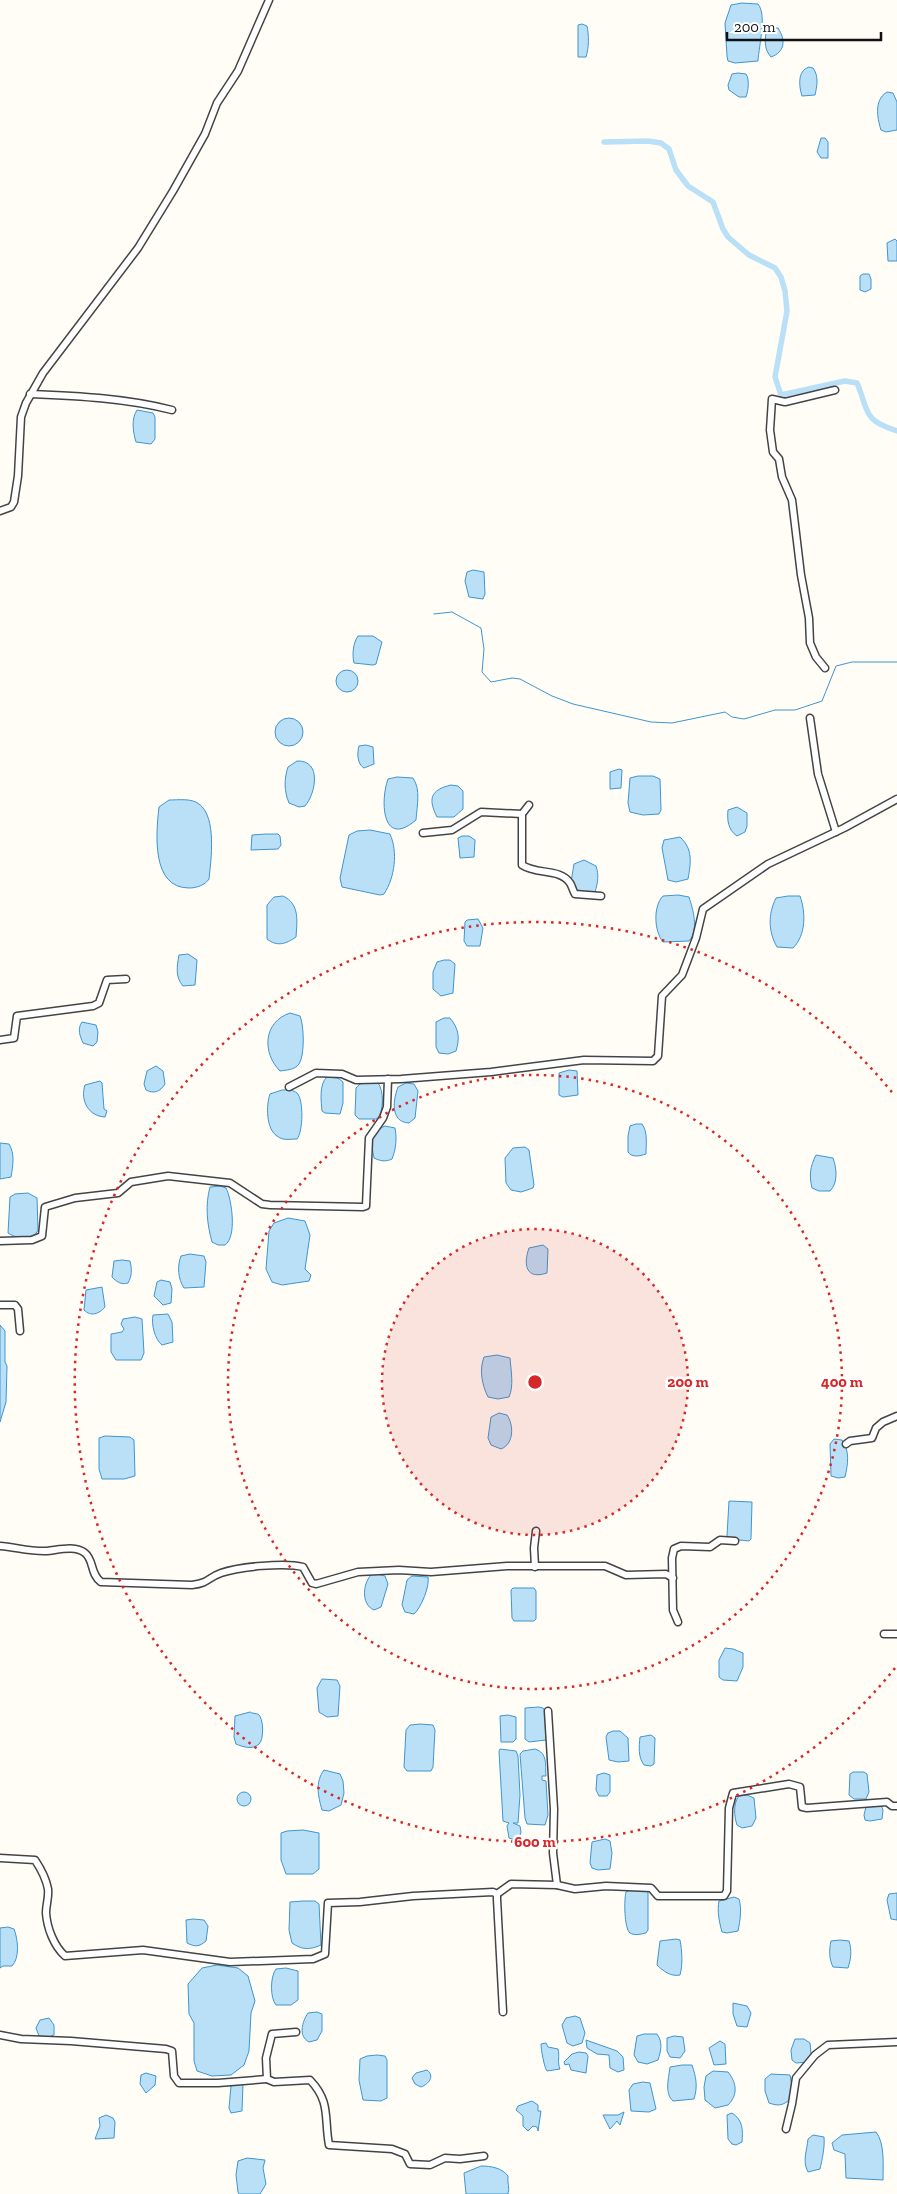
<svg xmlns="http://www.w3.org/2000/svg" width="897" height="2194" viewBox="0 0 897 2194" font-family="'Zilla Slab',serif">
<rect width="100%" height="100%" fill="#fffdf5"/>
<g fill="#b9e0f7" stroke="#3f96cf">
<path d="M742 3 758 4C767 15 759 45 758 61L735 63 728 61 727 56 725 23 731 5Z"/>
<path d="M582 24 587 26C589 35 589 48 586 57H578V25Z"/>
<path d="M770 28H778C786 40 785 52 771 57 764 49 765 42 766 32Z"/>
<path d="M809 67 813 68C819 76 817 86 815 95L802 96C799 86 797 71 809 67Z"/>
<path d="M738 73 746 74C750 80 748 91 746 97H739L729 90 728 85 732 74Z"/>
<path d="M887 92 893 93 897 102V130L886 132 881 130C877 117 874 100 887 92Z"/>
<path d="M821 138H825L828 142V158H821L817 152Z"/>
<path d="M895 239 897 241V261H888L887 243Z"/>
<path d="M863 274H869L871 279V289L865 292 860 290V276Z"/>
<path d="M137 410 153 413 155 417V439L151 444 136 442C133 432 131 419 137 410Z"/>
<path d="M473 570 484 572 485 594 483 599 469 597 465 581 467 572Z"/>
<path d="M358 636H373L382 642 376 664 373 665 354 663C352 655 353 643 358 636Z"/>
<circle cx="347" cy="681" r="11"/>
<circle cx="289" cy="732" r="14"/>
<path d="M366 745 373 747 374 764 364 768C357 764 357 753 359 746Z"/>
<path d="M297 761C322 760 316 793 305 806L299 807 289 803C284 791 284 779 288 767Z"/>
<path d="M619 769 622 770 621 788 610 789V772Z"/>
<path d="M638 776H653L660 779 661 810 659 814 643 815 630 812 628 803 630 778Z"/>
<path d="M397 777 413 778C421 790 417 805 416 820 382 849 380 801 388 779Z"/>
<path d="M451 785 458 786 463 791V809L454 817H437C428 799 430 790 451 785Z"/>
<path d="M169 800C178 800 192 798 199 804 217 817 211 860 209 879 205 885 197 888 189 888 151 888 156 833 159 807Z"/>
<path d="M737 807 747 813V826L745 832 737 836C728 830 727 820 728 810Z"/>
<path d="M370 830 390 834C398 852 395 877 384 894L380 895 342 887 340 878 349 835 357 831Z"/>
<path d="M266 834H278L280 836 281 845 278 849 251 850 252 835Z"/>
<path d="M462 836H469L475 840 474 857 460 858 458 838Z"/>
<path d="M680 837C693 849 691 862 688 879L676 882 668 880 662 848 664 840Z"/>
<path d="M584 860 596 866C599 875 598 882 595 892L592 894 577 893 571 882 574 864Z"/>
<path d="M678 895 689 897C693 909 699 930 689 941L663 942C654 931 653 906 663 896Z"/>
<path d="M283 896C300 904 297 921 296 937 286 944 277 947 267 939V905L274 897Z"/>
<path d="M788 896H800C806 913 806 935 793 948L777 947C768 931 768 914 776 898Z"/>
<path d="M478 919 483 928 480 946H467L464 941 465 922 467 920Z"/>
<path d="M188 954 197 960 195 985 183 986C175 977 177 966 179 955Z"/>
<path d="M444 960H450L455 964 453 993 441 996 433 989V972L437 962Z"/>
<path d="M290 1013 300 1016C304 1025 305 1055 299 1064 295 1070 286 1070 280 1071 262 1053 263 1022 290 1013Z"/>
<path d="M444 1018H450C459 1029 460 1038 456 1051L448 1054 439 1053 436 1047V1022Z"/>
<path d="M82 1022 96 1025 98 1032 97 1042 93 1046 83 1043C80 1036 77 1029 82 1022Z"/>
<path d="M156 1066 163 1071 165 1084C160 1092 154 1094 146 1090L144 1084 147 1071Z"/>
<path d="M569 1070 577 1071 578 1095 563 1097 559 1095V1073Z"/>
<path d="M327 1077 338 1078 343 1082V1103L340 1114 325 1113 322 1111C321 1101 319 1084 327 1077Z"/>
<path d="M100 1081 102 1083 104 1109 107 1111 105 1117C88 1116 80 1100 85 1085Z"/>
<path d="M367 1082 378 1083C384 1090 384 1112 377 1119H359L355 1115 356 1088 360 1084Z"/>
<path d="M406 1083 414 1084 418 1091 415 1118 409 1123C390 1122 393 1100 398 1087Z"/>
<path d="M282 1090C287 1090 292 1089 297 1093 304 1100 303 1132 297 1139 290 1139 283 1141 277 1136 266 1129 266 1105 270 1094Z"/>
<path d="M636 1124H642C648 1132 646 1144 646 1154 640 1156 632 1158 628 1152V1136L630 1126Z"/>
<path d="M385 1126 395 1128C397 1139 396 1149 392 1159 386 1162 380 1161 374 1158 371 1143 369 1133 385 1126Z"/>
<path d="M0 1143 9 1144C15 1154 13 1165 11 1177L0 1179Z"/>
<path d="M525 1147 529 1150 534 1185 533 1188 521 1192 511 1190 506 1183 505 1158 513 1148Z"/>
<path d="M816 1155 833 1158C837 1169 838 1183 830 1191H819L812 1188C809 1175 810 1167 816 1155Z"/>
<path d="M220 1186 226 1188C232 1200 237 1237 225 1245H218L212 1242C207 1224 205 1205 210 1187Z"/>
<path d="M28 1193 37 1198 38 1230C33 1241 17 1239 8 1233L10 1197 15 1194Z"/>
<path d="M288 1218 305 1221 310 1235 305 1269 311 1275 309 1281 282 1285 272 1282 266 1269 269 1231 274 1223Z"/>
<path d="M543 1245 548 1249 547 1273C526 1280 523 1265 529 1248Z"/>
<path d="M190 1254 204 1256 206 1262 204 1287 184 1288C178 1279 177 1266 181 1256Z"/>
<path d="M122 1260 130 1261C132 1269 132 1276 128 1283 121 1285 117 1282 112 1277L114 1261Z"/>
<path d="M161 1280 170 1282 172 1289 171 1303 163 1305 154 1296 157 1282Z"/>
<path d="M102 1287 105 1307C99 1314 91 1317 84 1310L86 1290Z"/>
<path d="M168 1314 172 1322 173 1342 162 1345C155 1340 151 1324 153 1315Z"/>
<path d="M135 1317 142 1319 144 1353 141 1360H116L111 1352V1334L122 1332 124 1329 121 1324 123 1319Z"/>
<path d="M0 1325 5 1331V1362L7 1366 6 1402 0 1422Z"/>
<path d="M497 1355 510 1358C511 1371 514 1386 509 1397L498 1399 488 1397C482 1385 479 1370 484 1357Z"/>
<path d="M499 1413 507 1415C514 1425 514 1444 501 1449L491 1445 488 1438 491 1417Z"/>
<path d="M105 1436 130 1437 134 1440 135 1476 124 1479H102L99 1469V1438Z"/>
<path d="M834 1439 842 1440C850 1451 848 1464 845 1477L838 1478 831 1476 830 1444Z"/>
<path d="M729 1501 752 1502 751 1539 749 1541 730 1539 727 1536Z"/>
<path d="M373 1573 385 1576 388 1584 381 1607 374 1610C360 1604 363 1581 373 1573Z"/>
<path d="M412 1576 428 1577C430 1586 421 1608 414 1614L405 1612 402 1605 407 1580Z"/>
<path d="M513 1588H534L536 1591V1619L534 1621H514L512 1618 511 1590Z"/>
<path d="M725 1648 733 1649 743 1653V1667L737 1681 723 1680 719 1677V1660Z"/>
<path d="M322 1679 337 1680 340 1686 338 1716 327 1717 319 1712 317 1688Z"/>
<path d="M539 1707 543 1708 545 1711 546 1740 529 1742 525 1739V1708Z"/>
<path d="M250 1712C251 1713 257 1714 258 1714 264 1718 264 1740 259 1744 253 1750 243 1747 236 1744L234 1737 235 1716Z"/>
<path d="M508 1715 516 1717V1739L513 1742H501L500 1716Z"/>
<path d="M420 1724 433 1725 435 1730 433 1767 431 1771H407L404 1767 406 1730 410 1725Z"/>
<path d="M613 1731H620L628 1738 629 1761 618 1762 609 1760 606 1737 608 1733Z"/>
<path d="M651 1735 655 1738 654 1764 651 1766 644 1765C638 1757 639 1747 640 1737Z"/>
<path d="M500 1749 516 1751 518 1756 520 1795 518 1823H513L520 1826 521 1832 519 1839 515 1840 509 1838 507 1826 509 1823 503 1821 499 1751Z"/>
<path d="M535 1749C548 1753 545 1765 546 1776H542V1780L546 1781 548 1815 545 1825 527 1824 525 1818 520 1754 523 1751Z"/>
<path d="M324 1770 340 1774 343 1781 344 1793 341 1805 329 1811 322 1810C318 1796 315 1782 324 1770Z"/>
<path d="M853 1772H864L867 1774 869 1792 866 1799H854L849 1795 850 1774Z"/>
<path d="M604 1773 610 1775V1792L607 1796H599L596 1790 597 1775Z"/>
<circle cx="244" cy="1799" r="7"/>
<path d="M747 1795 754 1798 756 1818 752 1826 742 1828 737 1825C734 1816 733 1803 739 1796Z"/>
<path d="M873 1805H881L883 1810 882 1819 870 1821 865 1820 864 1815 866 1807Z"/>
<path d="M303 1830 319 1833V1869L313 1874H286L281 1860V1833L287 1831Z"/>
<path d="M605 1839 610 1841 612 1853 610 1869 598 1870 592 1868 590 1863 592 1842Z"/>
<path d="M632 1889 648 1891V1930L646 1933C641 1934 635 1936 630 1933 624 1928 624 1899 626 1892Z"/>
<path d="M897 1893V1920L891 1919 887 1900 889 1894Z"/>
<path d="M734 1897 739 1899C742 1909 740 1921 738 1931L727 1933 722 1932C719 1921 717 1911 719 1901Z"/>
<path d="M303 1901H315L319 1904 321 1945C310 1950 302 1950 292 1943L289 1930 290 1902Z"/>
<path d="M193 1919 204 1920 208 1926 206 1941C199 1947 195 1947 187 1943L186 1920Z"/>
<path d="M8 1927 14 1929C18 1939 20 1958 12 1966H3L0 1968V1928Z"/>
<path d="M676 1939 680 1940C682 1951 683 1964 680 1975 671 1977 663 1971 657 1965L660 1941Z"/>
<path d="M840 1940 849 1941C852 1950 851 1959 848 1968L833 1967C829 1959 829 1950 831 1941Z"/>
<path d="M217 1965 238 1968 248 1976 255 2001 251 2013 249 2051 244 2065 231 2075 212 2076 197 2071 194 2061V2023L189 2014 188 1984 202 1968Z"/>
<path d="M286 1968 298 1971V2000L291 2005H276C270 1998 270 1977 276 1969Z"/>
<path d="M733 2003 747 2006 751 2013 747 2027 737 2026 733 2014Z"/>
<path d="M317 2012 322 2014V2031L317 2040 309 2042C298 2036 302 2022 308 2013Z"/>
<path d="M575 2016 580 2018 585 2033 582 2043 573 2046 567 2043 562 2025 566 2018Z"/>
<path d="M49 2018 54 2025V2035L48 2037 39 2036 36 2028 40 2020Z"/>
<path d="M644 2034H657C663 2042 661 2051 658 2060L647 2064 638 2062 634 2055 637 2036Z"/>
<path d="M674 2036 683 2037 685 2051 680 2058 670 2057 667 2051V2038Z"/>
<path d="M795 2039H804L810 2043 811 2054 808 2062 796 2063 792 2060 791 2050Z"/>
<path d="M586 2040 617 2051 623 2057 624 2070 618 2072 610 2068 609 2055 597 2054 587 2048Z"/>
<path d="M720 2041 725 2044 726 2064 714 2065 709 2048Z"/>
<path d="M546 2043 548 2047 558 2049C560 2056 557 2062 560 2069L547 2071C544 2067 541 2049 541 2044Z"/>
<path d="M579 2052 586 2053 588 2056 586 2073 571 2070 569 2064 565 2065 564 2062 572 2054Z"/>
<path d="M377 2055 385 2056 387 2060V2098L381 2101 363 2100 359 2080 360 2059 367 2056Z"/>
<path d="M682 2065H692C696 2077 698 2086 694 2099L673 2101C664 2093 669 2077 670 2067Z"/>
<path d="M427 2070C435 2076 429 2084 421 2087L415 2084 412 2078 416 2073Z"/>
<path d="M713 2071 728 2072C737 2083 738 2095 728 2105L715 2108 705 2100 704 2087 706 2076Z"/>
<path d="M146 2073 156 2076 155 2085 146 2093 140 2084 141 2075Z"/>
<path d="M771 2074 790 2075 792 2086 790 2099C783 2106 778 2106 769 2103L765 2091V2079Z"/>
<path d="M643 2082 650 2083 656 2109 649 2112 631 2111 629 2090 633 2084Z"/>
<path d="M243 2083 242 2111 231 2113 229 2108 231 2086Z"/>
<path d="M532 2101 538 2105V2111H541L538 2131 537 2127 533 2126 528 2131 523 2126V2116L516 2110 518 2106Z"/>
<path d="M624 2112 620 2125 617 2121 610 2129 603 2115H618Z"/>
<path d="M732 2113C743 2120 743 2130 742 2142L736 2145 732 2144 728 2139 727 2115Z"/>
<path d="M106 2115 113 2118 115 2122 114 2138 95 2139 100 2126 99 2118Z"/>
<path d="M876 2132C885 2143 883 2166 883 2180L846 2178 845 2154 834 2150 832 2143 842 2135Z"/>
<path d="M813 2135 824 2137C825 2147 822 2160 820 2169L808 2172C802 2161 807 2151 808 2139Z"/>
<path d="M247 2158 265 2160 263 2168 266 2184 260 2194H239L238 2192 236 2175 238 2161Z"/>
<path d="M481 2166C491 2166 502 2168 508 2176 507 2183 510 2188 508 2194H466L464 2173Z"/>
</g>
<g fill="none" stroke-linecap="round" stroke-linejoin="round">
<path stroke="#3f96cf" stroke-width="1" d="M434 614 452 612 481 628 484 649 482 672 491 682 512 678 520 679 552 696 573 704 651 722 672 723 725 712 732 717 744 719 775 710H795L822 701 836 666 852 662H897"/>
<path stroke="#b9e0f7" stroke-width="5.5" d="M604 142 648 141 661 143 669 149 676 170 688 186 713 202 723 229 728 237 749 255 775 268 781 277 785 291 787 311 775 377 781 395 845 381 857 383C869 411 862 420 897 431"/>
<defs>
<g id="street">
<path d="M30 394C78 396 125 398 172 410"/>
<path d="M0 511 11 507 14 502 18 476 21 417 26 403 43 373 138 248 173 191 205 134 217 103 238 71 269 0"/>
<path d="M825 668 816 657 810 643 809 618 801 575 792 500 782 477 779 459 773 452 770 430 772 399 785 402 835 390"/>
<path d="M810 718 818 774 836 832"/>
<path d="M529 805 522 814V865C537 875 560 868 570 883 572 886 573 891 575 894L601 896"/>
<path d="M423 833 452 830 481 812 522 814"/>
<path d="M0 1040 14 1038 17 1016 93 1006 99 1003 107 980 126 979"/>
<path d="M289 1087 316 1073 342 1074 356 1080 401 1079 491 1072 584 1060 653 1061 658 1056 662 996 682 975 696 938 703 909 768 864 844 828 897 799"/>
<path d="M0 1241 32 1240 42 1236 45 1207 75 1198 118 1193 131 1182 168 1176 230 1183 262 1204 270 1205 363 1207 366 1206 369 1138 383 1118 387 1107 388 1079"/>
<path d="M0 1305H15L18 1309 20 1331"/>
<path d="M846 1444 850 1441 872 1438 876 1428 883 1422 897 1416"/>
<path d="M0 1546C15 1547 31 1552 47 1551 58 1550 75 1545 85 1553 94 1560 90 1574 101 1582L192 1585C209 1583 207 1578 221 1573 238 1567 285 1562 303 1567L312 1583 316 1584 358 1572 399 1570 431 1572 507 1566H605L626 1575 666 1574 673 1578"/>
<path d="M535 1567 534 1548 536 1531"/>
<path d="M678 1622 673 1610 672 1558 674 1549 681 1546 710 1547 720 1540 735 1541"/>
<path d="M884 1634H897"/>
<path d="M548 1711 554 1809 553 1853 557 1885"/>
<path d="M0 1858 35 1860C41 1869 46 1878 48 1889 49 1897 46 1905 46 1913 47 1928 54 1946 65 1956L143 1950 230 1962 313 1959 325 1954 328 1903 360 1902 413 1896 493 1892 497 1894V1899L503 2012"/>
<path d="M497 1894 511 1884 557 1885 575 1889 606 1886 651 1888 658 1896H724L727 1891 729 1808 733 1793 789 1784 800 1787 802 1807 807 1808 887 1802 892 1806H897"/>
<path d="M296 2032 272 2034 266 2058 267 2079 274 2082 310 2080C331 2102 324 2118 329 2145L392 2149 405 2154 410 2164 430 2165 445 2158 460 2159 484 2156"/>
<path d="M0 2035 21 2039 71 2041 166 2049 172 2051 174 2076 179 2083H218L267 2079"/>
<path d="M786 2129 792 2104 796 2078 815 2055 828 2045 897 2042"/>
</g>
</defs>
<use href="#street" stroke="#444" stroke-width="9"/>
<use href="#street" stroke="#fff" stroke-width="6"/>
</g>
<circle cx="535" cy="1382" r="153" fill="#d62828" fill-opacity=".12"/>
<g fill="none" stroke="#d62828" stroke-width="2.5" stroke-dasharray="2.5 5">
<circle cx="535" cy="1382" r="153"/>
<circle cx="535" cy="1382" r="307"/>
<path d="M895 1668A460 460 0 1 1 895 1096"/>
</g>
<circle cx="535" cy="1382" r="8" fill="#d62828" stroke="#fff" stroke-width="2.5"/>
<g font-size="15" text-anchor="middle" font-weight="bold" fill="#d62828" stroke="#fff" stroke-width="5" stroke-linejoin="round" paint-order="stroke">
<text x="688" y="1387">200 m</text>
<text x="842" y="1387">400 m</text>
<text x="535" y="1847">600 m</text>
</g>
<path d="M727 32v8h154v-8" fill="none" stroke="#111111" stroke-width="2.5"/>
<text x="734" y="32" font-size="15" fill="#111111" stroke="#ffffff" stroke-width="4" paint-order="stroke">200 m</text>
</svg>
